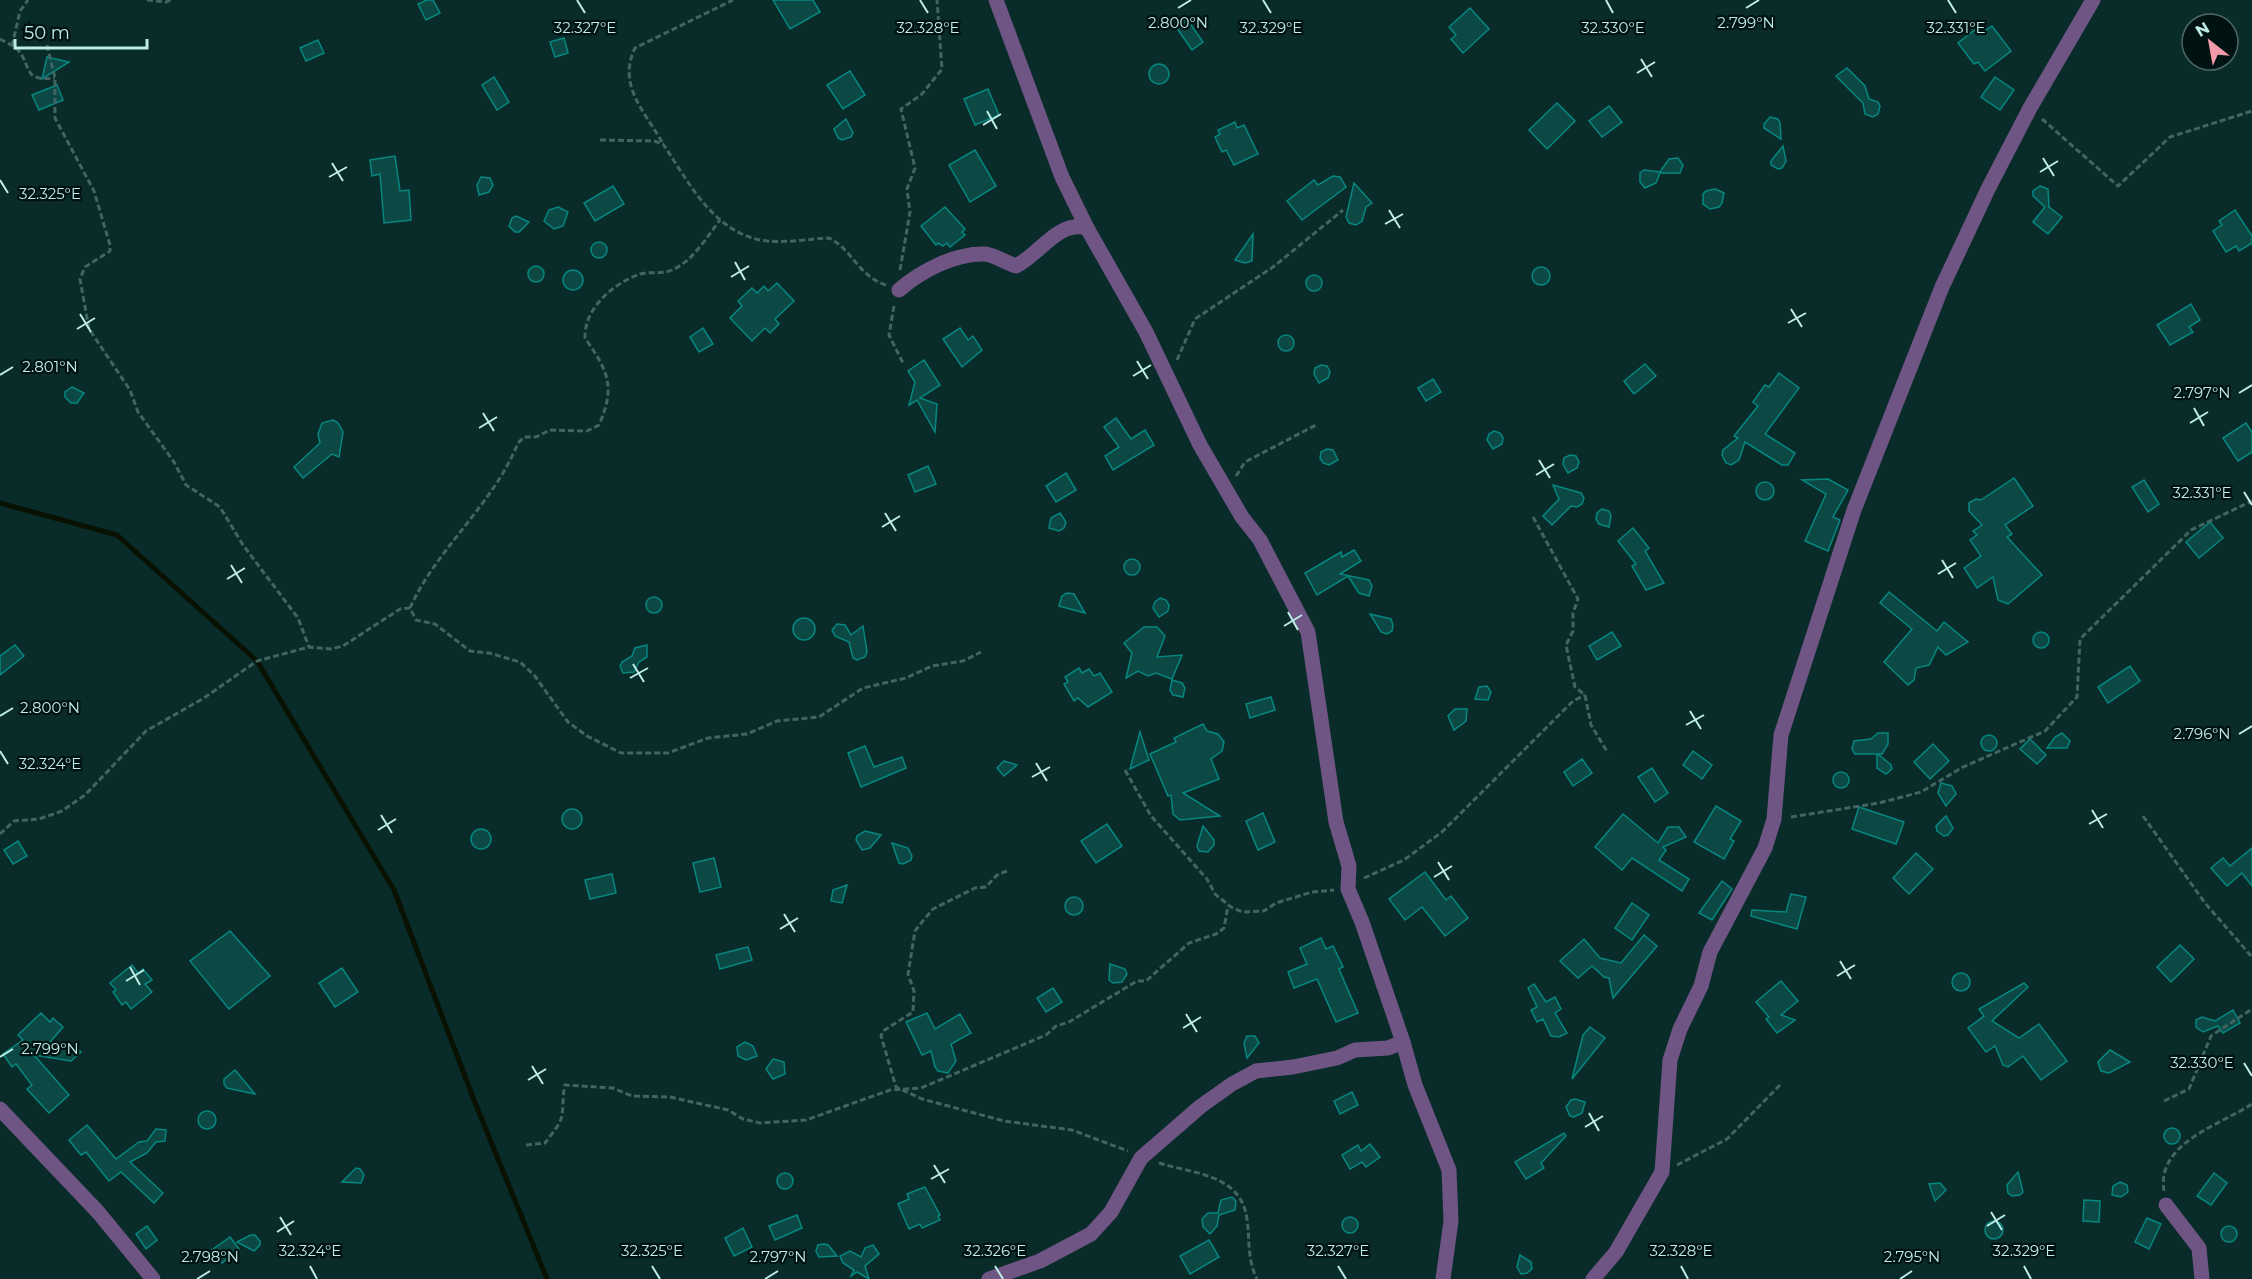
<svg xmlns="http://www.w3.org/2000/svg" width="2252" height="1279" viewBox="0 0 2252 1279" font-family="Montserrat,sans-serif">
<rect width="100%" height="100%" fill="#092b29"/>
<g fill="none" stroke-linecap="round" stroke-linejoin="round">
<path stroke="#091200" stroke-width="5" d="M0 503 117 535 257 661 394 890 474 1100 547 1279"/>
</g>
<g fill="#0c4844" stroke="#068780" stroke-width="1.5">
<path d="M427 0H433L440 13 426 20 418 4Z"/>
<path d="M773 0H813L820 12 790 29Z"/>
<path d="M1470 8 1489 29 1463 53 1451 39 1456 35 1449 27Z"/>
<path d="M1187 19 1203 42 1192 50 1176 27Z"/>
<path d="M1981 25 1986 30 1992 26 2011 51 1985 71 1978 62 1974 64 1958 43Z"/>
<path d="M564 38 568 53 555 57 550 42Z"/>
<path d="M318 40 324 53 306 61 300 48Z"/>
<path d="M47 57 69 62 42 79Z"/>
<circle cx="1159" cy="74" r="10"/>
<path d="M1847 68 1865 86 1869 99 1878 102 1880 106 1878 114 1873 117 1865 114 1863 103 1836 76Z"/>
<path d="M850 71 865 95 843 109 827 85Z"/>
<path d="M494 77 509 102 497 110 482 85Z"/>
<path d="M1995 77 2014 90 2000 110 1981 97Z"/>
<path d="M57 85 63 100 39 110 32 95Z"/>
<path d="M988 89 999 115 975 125 964 99Z"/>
<path d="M1557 103 1575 121 1547 149 1529 130Z"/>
<path d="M1609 106 1622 122 1602 137 1589 121Z"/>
<path d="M1770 117 1778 119 1780 123 1781 139 1764 128V124Z"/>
<path d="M846 119 853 133 851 137 842 140 838 138 834 129Z"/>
<path d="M1235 122 1237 128 1244 125 1258 154 1234 165 1226 150 1222 152 1215 137 1220 134 1218 130Z"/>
<path d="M1783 146 1786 161 1782 168 1778 169 1771 165V161Z"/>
<path d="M975 150 996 186 970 202 949 165Z"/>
<path d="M395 156 400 191 409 190 411 220 384 223 380 174 372 176 370 160Z"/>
<path d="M1678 158 1683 165 1680 173H1660L1656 183 1645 188 1640 182V173L1644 170 1660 172 1669 159Z"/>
<path d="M1333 176 1340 177 1346 187 1302 220 1287 201 1314 180 1318 185Z"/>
<path d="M481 177 490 178 493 185 489 192 479 195 477 185Z"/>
<path d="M1354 183 1372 203 1366 207 1362 221 1356 225 1349 223 1346 217Z"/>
<path d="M613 186 624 204 595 221 584 203Z"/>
<path d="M2040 186 2048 189 2049 207 2062 217 2048 234 2033 222 2045 207 2033 196V191Z"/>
<path d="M1715 189 1724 193 1722 203 1719 207 1710 209 1703 204V194L1706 191Z"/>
<path d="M558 207 568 212 563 226 554 229 544 221 549 210Z"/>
<path d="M945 207 965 229 962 232 965 235 950 247 947 243 943 246 938 243 936 245 921 226Z"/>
<path d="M2235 210 2252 236V243L2239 251 2236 246 2226 252 2213 231 2222 225 2219 221Z"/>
<path d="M516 216 529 222 519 232H515L509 226 512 218Z"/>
<path d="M1253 234 1252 261 1245 263 1235 260Z"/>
<circle cx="599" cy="250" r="8"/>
<circle cx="536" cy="274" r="8"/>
<circle cx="1541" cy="276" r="9"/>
<circle cx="573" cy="280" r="10"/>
<circle cx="1314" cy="283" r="8"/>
<path d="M777 283 794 301 775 319 779 324 770 333 765 328 752 341 730 318 742 306 738 301 752 288 757 293 764 286 768 291Z"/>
<path d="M2191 304 2200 320 2189 327 2193 332 2170 345 2157 325Z"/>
<path d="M703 328 713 344 699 352 690 337Z"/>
<path d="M960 328 968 340 973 336 982 350 962 367 943 339Z"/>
<circle cx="1286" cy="343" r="8"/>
<path d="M924 360 940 385 920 398 937 404 935 432 917 400 909 405 915 382 908 371Z"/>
<path d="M1645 364 1656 376 1634 394 1624 381Z"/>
<path d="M1321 365 1327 366 1330 372 1328 378 1319 383 1314 374 1315 368Z"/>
<path d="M1779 373 1799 388 1765 434 1795 453 1788 465H1782L1745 442 1739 460 1731 465 1726 463 1722 455 1723 450 1738 438 1734 436 1758 406 1753 402 1765 385 1769 387Z"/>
<path d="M1433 379 1441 392 1426 401 1418 388Z"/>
<path d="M72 387 84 393 77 403H71L65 397V392Z"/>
<path d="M1116 418 1131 439 1145 430 1154 445 1113 470 1105 456 1119 447 1104 427Z"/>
<path d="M333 420 338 423 343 432 339 457 332 454 303 478 294 467 320 443 318 434 322 423Z"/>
<path d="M2246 423 2252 432V452L2238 461 2223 438Z"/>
<path d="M1494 431 1500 433 1503 438 1502 444 1493 449 1487 440 1489 434Z"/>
<path d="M1327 449 1333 450 1338 460 1329 465 1323 463 1320 458 1321 452Z"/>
<path d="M1570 455 1576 456 1579 462 1577 468 1568 473 1563 464 1564 458Z"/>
<path d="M928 466 936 484 915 492 908 475Z"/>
<path d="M1066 473 1076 490 1056 502 1046 486Z"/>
<path d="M2014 478 2033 506 2005 525 2012 534 2007 537 2042 575 2008 604 1998 600 1993 577 1977 588 1964 568 1981 556 1970 540 1977 535 1973 531 1982 525 1969 511V503L1976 499 1981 500Z"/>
<path d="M1828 479 1848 490 1833 517 1840 520 1828 551 1805 541 1826 494 1802 480Z"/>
<path d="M2144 480 2159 504 2148 512 2132 487Z"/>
<circle cx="1765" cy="491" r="9"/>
<path d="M1553 485 1581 493 1584 498 1582 504 1577 507 1571 506 1552 525 1543 516 1559 499Z"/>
<path d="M1602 509 1609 511 1611 516 1609 527 1599 524 1596 519 1597 513Z"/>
<path d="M1060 513 1066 522 1064 528 1059 531 1049 528 1051 518Z"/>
<path d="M2210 522 2223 538 2199 558 2186 542Z"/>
<path d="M1633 528 1649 548 1645 551 1664 583 1646 590 1632 566 1636 564 1618 541Z"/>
<path d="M1354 550 1361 561 1340 574 1369 580 1372 586 1369 596 1359 593 1348 576 1317 595 1305 573 1341 552 1342 557Z"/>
<circle cx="1132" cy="567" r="8"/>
<path d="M1889 592 1937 631 1944 622 1968 642 1946 655 1938 647 1929 665 1916 668 1914 680 1908 685 1884 662 1912 629 1880 603Z"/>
<path d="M1067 593 1074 594 1085 613 1059 606 1062 596Z"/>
<circle cx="654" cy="605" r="8"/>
<path d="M1160 598 1166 600 1169 605 1168 611 1159 617 1153 608 1155 602Z"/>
<path d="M1370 614 1391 619 1393 625 1392 631 1387 634 1381 632Z"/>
<circle cx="804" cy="629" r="11"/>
<path d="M837 624 845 625 851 635 863 626 867 652 865 657 857 660 853 658 849 642 835 636 832 630Z"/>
<path d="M1144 627H1157L1165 636 1157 657 1182 655 1172 679 1156 673 1148 676 1138 671 1126 678 1132 653 1124 643Z"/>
<path d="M1612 632 1621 646 1597 660 1589 646Z"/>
<circle cx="2041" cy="640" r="8"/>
<path d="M15 645 24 656 0 675V656Z"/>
<path d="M647 645V657L639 662 634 672 623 673 620 666 622 662 632 656 635 648Z"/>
<path d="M2130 666 2140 681 2108 703 2098 687Z"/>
<path d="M1079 668 1082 673 1089 669 1094 676 1100 673 1112 692 1088 707 1078 698 1074 701 1064 684 1068 682 1065 677Z"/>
<path d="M1172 680 1182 683 1185 688 1183 697 1173 695 1170 690Z"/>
<path d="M1487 686 1491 692 1488 700 1475 699 1479 687Z"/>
<path d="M1271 697 1275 710 1250 718 1246 704Z"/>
<path d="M1455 709H1467L1466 721 1454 730 1448 716Z"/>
<path d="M1203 724 1207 731 1218 734 1224 742 1222 751 1211 759 1219 779 1183 793 1220 816 1180 820 1173 814 1171 795 1168 796 1150 754 1176 742 1174 738Z"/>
<path d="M1140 732 1149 760 1130 769Z"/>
<path d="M1878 733H1888V744L1882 754H1878L1891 765 1892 769 1886 774 1877 768V754H1855L1852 749 1854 741 1871 739Z"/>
<path d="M2062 733 2070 741 2067 748H2047L2055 737Z"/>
<circle cx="1989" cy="743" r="8"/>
<path d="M2030 739 2046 755 2037 764 2020 749Z"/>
<path d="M1933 744 1949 761 1930 779 1914 762Z"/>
<path d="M865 746 874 767 902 757 906 768 861 787 848 753Z"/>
<path d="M1693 751 1712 765 1702 779 1683 765Z"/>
<path d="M1582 759 1592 773 1573 786 1564 772Z"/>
<path d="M1004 761 1017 765 1004 776 997 768Z"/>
<path d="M1652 768 1668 793 1655 802 1638 777Z"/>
<circle cx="1841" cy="780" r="8"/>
<path d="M1941 783 1952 786 1956 794 1946 806 1938 793Z"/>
<path d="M1716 806 1741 821 1730 839 1734 841 1724 859 1694 842Z"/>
<path d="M1859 807 1904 822 1896 844 1852 829Z"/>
<circle cx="572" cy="819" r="10"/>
<path d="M1263 813 1275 842 1258 850 1246 821Z"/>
<path d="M1623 814 1658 843 1668 827H1679L1686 837 1663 847 1666 850 1659 860 1689 879 1682 891 1632 858 1622 870 1595 847Z"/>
<path d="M1946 816 1953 828 1948 835 1944 836 1937 831 1936 826Z"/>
<path d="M1107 824 1122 846 1096 863 1081 841Z"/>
<path d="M1203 826 1214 840V845L1208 852 1199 851 1197 846Z"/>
<circle cx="481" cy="839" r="10"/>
<path d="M865 831 881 835 870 848 862 850 856 840 857 836Z"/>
<path d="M18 841 27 856 13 864 4 850Z"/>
<path d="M892 843 908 848 912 856 911 860 903 864 899 863Z"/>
<path d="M2252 848V886L2242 873 2227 886 2211 868 2223 858 2230 866Z"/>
<path d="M1916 853 1933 869 1909 894 1893 878Z"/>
<path d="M714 858 721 887 700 892 693 863Z"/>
<path d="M1425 872 1446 900 1451 896 1468 918 1445 936 1422 907 1405 920 1389 899Z"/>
<path d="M612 874 616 893 590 899 585 880Z"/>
<path d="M1722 881 1732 889 1712 920 1699 913Z"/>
<path d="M847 885 842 903 831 901 833 890Z"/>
<path d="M1791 894 1806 897 1797 929 1751 916 1752 910 1786 912Z"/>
<circle cx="1074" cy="906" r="9"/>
<path d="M1632 903 1649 915 1632 940 1615 928Z"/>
<path d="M230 931 270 976 229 1009 190 961Z"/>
<path d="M1644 935 1657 946 1613 998 1609 978 1604 977 1592 966 1578 978 1560 961 1584 939 1600 958 1621 963Z"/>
<path d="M1321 938 1326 949 1333 946 1343 967 1339 969 1358 1013 1336 1022 1317 979 1294 988 1288 972 1307 964 1300 948Z"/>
<path d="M2180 945 2194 959 2171 982 2157 967Z"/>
<path d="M748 947 752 960 720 969 716 955Z"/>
<path d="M1110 964 1125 969 1127 974 1122 982 1113 983 1109 980Z"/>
<path d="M132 965 138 973 143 969 152 980 145 984 152 992 131 1009 126 1002 122 1005 113 992 116 990 110 983Z"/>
<path d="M342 968 358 992 335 1007 319 983Z"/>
<circle cx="1961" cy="982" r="9"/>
<path d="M1781 981 1798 1001 1781 1015 1795 1020 1777 1033 1766 1019 1769 1017 1756 1002Z"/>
<path d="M2024 983 2028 987 1992 1021 2019 1038 2039 1024 2067 1061 2041 1080 2023 1056 2008 1067 2003 1065 1995 1046 1986 1052 1968 1028 1984 1016 1979 1009Z"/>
<path d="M1534 984 1546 1002 1555 997 1561 1009 1555 1013 1567 1033 1559 1037 1551 1036 1543 1019 1537 1022 1531 1010 1537 1007 1528 988Z"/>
<path d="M1053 988 1062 1002 1046 1012 1037 998Z"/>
<path d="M2233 1010 2240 1023 2223 1033 2218 1026 2203 1032 2196 1027V1020L2202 1017 2215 1021Z"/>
<path d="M41 1013 50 1022 53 1018 63 1027 50 1042 73 1045 81 1052 71 1061 34 1055 69 1095 49 1113 27 1089 32 1085 16 1064 12 1067 3 1054 23 1040 18 1035Z"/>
<path d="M927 1013 935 1029 960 1014 971 1033 951 1044 956 1061 948 1073 938 1071 935 1067 931 1051 922 1055 906 1022Z"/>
<path d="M1590 1027 1605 1038 1572 1079 1583 1035Z"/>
<path d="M1247 1036H1255L1259 1043 1247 1058 1244 1043Z"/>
<path d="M745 1042 753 1046 757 1056 746 1060 738 1056 737 1047Z"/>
<path d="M2110 1050 2130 1062 2109 1073 2101 1071 2098 1062Z"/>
<path d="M773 1059 784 1062 785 1074 773 1079 766 1069Z"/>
<path d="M235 1070 255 1094 227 1088 224 1084V1079Z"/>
<path d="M1352 1092 1358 1105 1340 1114 1334 1101Z"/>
<path d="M1575 1099 1585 1102 1582 1113 1574 1117 1570 1116 1566 1107 1571 1100Z"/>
<circle cx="207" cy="1120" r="9"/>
<path d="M87 1125 116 1159 139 1142 147 1141 156 1129 166 1130 165 1141 156 1142 147 1153 130 1162 163 1193 154 1203 121 1172 109 1181 86 1152 81 1155 69 1140Z"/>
<circle cx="2172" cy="1136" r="8"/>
<path d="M1564 1133 1566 1136 1541 1163 1544 1168 1526 1179 1515 1162Z"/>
<path d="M1370 1144 1380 1157 1366 1167 1362 1162 1350 1169 1342 1155 1358 1145 1361 1151Z"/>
<path d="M356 1168 360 1169 364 1175 361 1183 342 1182Z"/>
<path d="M2018 1172 2023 1192 2020 1195 2012 1196 2008 1193 2007 1185Z"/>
<circle cx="785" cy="1181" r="8"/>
<path d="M2214 1173 2227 1183 2211 1205 2197 1196Z"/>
<path d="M2120 1182 2127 1185 2128 1192 2121 1197 2112 1195 2113 1186Z"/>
<path d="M1940 1183 1946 1190 1935 1201 1929 1184Z"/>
<path d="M925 1187 940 1215 938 1216 940 1220 922 1228 920 1224 909 1229 898 1204 909 1199 907 1194Z"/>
<path d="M1232 1197 1236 1201 1235 1210 1219 1215 1217 1226 1210 1234 1203 1227 1202 1219 1208 1213H1218L1221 1200Z"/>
<path d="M2084 1200 2100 1201 2099 1222 2083 1221Z"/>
<path d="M797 1215 802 1228 775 1240 769 1226Z"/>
<circle cx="1350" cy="1225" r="8"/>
<path d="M2147 1218 2161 1224 2149 1249 2135 1242Z"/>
<circle cx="1994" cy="1230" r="9"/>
<path d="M147 1226 157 1240 146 1249 136 1234Z"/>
<circle cx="2229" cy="1234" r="8"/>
<path d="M743 1228 752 1247 734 1256 725 1238Z"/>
<path d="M251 1235H255L260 1241V1245L254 1251 237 1242Z"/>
<path d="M230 1237 239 1249 222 1263 212 1250Z"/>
<path d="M1209 1240 1219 1257 1190 1274 1180 1256Z"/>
<path d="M824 1244 828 1245 837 1256 819 1257 816 1251 818 1245Z"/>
<path d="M873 1245 879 1254 865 1266 869 1279 857 1272 851 1276 854 1270 843 1263 840 1256 850 1251 861 1257 865 1248Z"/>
<path d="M1520 1255 1531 1262 1532 1269 1527 1273 1521 1274 1517 1267Z"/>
</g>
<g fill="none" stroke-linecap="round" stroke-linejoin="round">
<g stroke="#406562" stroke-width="3" stroke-dasharray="6 3" stroke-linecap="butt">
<path d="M147 0 166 2 171 0"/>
<path d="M0 39C5 42 13 45 17 49 33 66 21 82 55 78"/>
<path d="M47 45 55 78V118L94 191 110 245V251L85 267 80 279 89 329 130 390 138 412 174 462 186 485 220 507 243 545 298 618 309 647"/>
<path d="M12 46 20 11 28 0"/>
<path d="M2042 119 2118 186 2170 137 2252 111"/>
<path d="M600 140 654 141 663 144C688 181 712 230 760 240 783 244 807 239 829 238 853 250 857 275 886 285"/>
<path d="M662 142C645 112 617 85 635 48L733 0"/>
<path d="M900 270 910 212 907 189 915 168 901 109 922 94 942 69 937 0"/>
<path d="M894 306 889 335 903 363"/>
<path d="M1177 360 1195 319 1273 267 1343 210"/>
<path d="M1236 476 1245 462 1318 424"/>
<path d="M1533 517 1578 599 1573 613V631L1566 645 1575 687 1585 695 1591 725 1608 753"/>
<path d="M410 608C437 548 493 505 518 443L524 437H536L550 430 587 431 599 425C616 386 608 371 585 338 584 308 614 283 640 274 650 271 661 275 672 270 693 261 706 238 720 220"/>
<path d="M1125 770 1151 816 1207 879 1215 894 1231 907 1242 912 1264 911 1276 903 1312 892 1334 890"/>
<path d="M2143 816 2205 903 2252 957"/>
<path d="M1791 817 1879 803 1921 792 1963 767 2045 731 2077 697 2080 639 2191 530 2252 501"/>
<path d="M0 834 14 821 39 819 62 811 85 795 146 731 204 698 257 661 309 647 331 649 343 646 400 609 410 608 416 620 435 624 470 651 489 653 520 662 534 675 568 722 587 736 621 753H668L708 738 747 734 777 721 819 717 863 688 906 678 932 666 963 661 981 652"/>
<path d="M1007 871 997 875 986 887 975 888 933 909 922 922 915 931 908 974 914 991 913 1012 883 1031 881 1036 896 1087 922 1099 1004 1121 1072 1130 1128 1151"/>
<path d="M1364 878 1404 860 1442 832 1573 701 1585 695"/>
<path d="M2164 1101 2189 1089 2211 1036 2252 1009"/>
<path d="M526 1145 545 1143C550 1136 558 1127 561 1119 564 1110 562 1096 565 1085L613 1088 632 1096 670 1097 728 1110 743 1119 760 1123 806 1120 890 1090 921 1088 1046 1035 1056 1026 1069 1022 1137 981H1146L1189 943 1216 934 1224 928 1228 906"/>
<path d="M1159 1163C1194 1174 1241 1174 1247 1219 1250 1241 1247 1259 1257 1279"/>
<path d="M1677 1165 1727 1139 1780 1085"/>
<path d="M2164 1191C2156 1143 2220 1125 2252 1104"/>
</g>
<g stroke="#6e5583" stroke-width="15">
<path d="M996 0 1062 177 1087 228 1146 332 1200 445 1242 517 1260 540 1308 632 1336 822 1349 866 1348 889 1362 922 1403 1042 1415 1085 1449 1170 1451 1221 1443 1279"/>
<path d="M899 290C921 271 955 253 985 254 994 255 1007 263 1016 266 1040 254 1058 220 1087 228"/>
<path d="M0 1109 98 1212 153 1279"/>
<path d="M2166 1205 2199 1248 2202 1279"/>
<path d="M989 1279 1040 1261 1091 1234 1111 1212 1141 1158 1201 1106 1232 1084 1256 1071 1293 1067 1337 1058 1355 1050 1388 1048 1403 1042"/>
<path d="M1593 1279 1616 1252 1662 1172 1670 1060 1680 1029 1701 986 1710 952 1765 848 1774 819 1781 735 1854 510 1942 287 1988 189 2030 108 2093 0"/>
</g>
</g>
<path fill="none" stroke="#beece7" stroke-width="2" d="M577 0 585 13M920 0 928 13M1263 0 1271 13M1606 0 1613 13M1948 0 1956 13M1178 8 1191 0M1746 8 1759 0M1641 59 1652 77M1637 73 1655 62M987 111 997 129M983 125 1001 114M2043 158 2054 176M332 163 343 181M2040 172 2058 161M329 177 347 167M0 180 8 193M1389 210 1400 228M1385 224 1403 214M735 262 745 280M731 277 749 266M1791 309 1802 327M80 314 91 332M1788 323 1806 313M77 329 95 318M1137 361 1148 379M0 375 13 367M1133 376 1151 365M2239 393 2252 385M2194 408 2204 426M483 413 494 431M2190 423 2208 412M479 428 497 417M1539 460 1550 478M1536 475 1554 464M2244 492 2252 505M885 513 896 531M882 527 900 516M1942 560 1953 578M231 565 242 583M1938 574 1956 563M227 579 245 568M1288 612 1298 630M1284 626 1302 615M633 664 644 682M630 678 648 668M1690 711 1701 729M0 716 13 708M1686 725 1704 715M2239 734 2252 726M0 751 8 764M1036 763 1047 781M1032 777 1050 767M2092 810 2103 828M381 815 392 833M2089 824 2107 814M378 830 396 819M1438 862 1449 880M1434 877 1452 866M784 914 795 932M780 929 798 918M1840 961 1851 979M130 967 140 985M1837 976 1855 965M126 981 144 970M1186 1014 1197 1032M1183 1028 1201 1017M0 1057 13 1049M2244 1063 2252 1076M532 1066 543 1084M528 1080 546 1069M1589 1113 1599 1131M1585 1127 1603 1116M934 1165 945 1183M931 1179 949 1169M1991 1212 2002 1230M280 1217 291 1235M1987 1226 2005 1215M277 1232 294 1221M310 1266 317 1279M652 1266 660 1279M995 1266 1003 1279M1338 1266 1346 1279M1681 1266 1688 1279M2024 1266 2031 1279M197 1279 210 1271M765 1279 778 1271M1900 1279 1912 1271"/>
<g font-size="15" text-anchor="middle" fill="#beece7" stroke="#001211" stroke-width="4.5" stroke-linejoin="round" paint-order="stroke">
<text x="1746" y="28">2.799°N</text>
<text x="1178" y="28">2.800°N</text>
<text x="585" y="33">32.327°E</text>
<text x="928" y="33">32.328°E</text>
<text x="1271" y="33">32.329°E</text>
<text x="1613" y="33">32.330°E</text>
<text x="1956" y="33">32.331°E</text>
<text x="50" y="199">32.325°E</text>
<text x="50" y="372">2.801°N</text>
<text x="2202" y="398">2.797°N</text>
<text x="2202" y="498">32.331°E</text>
<text x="50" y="713">2.800°N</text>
<text x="2202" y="739">2.796°N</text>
<text x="50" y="769">32.324°E</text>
<text x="50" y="1054">2.799°N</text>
<text x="2202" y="1068">32.330°E</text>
<text x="310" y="1256">32.324°E</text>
<text x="652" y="1256">32.325°E</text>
<text x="995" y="1256">32.326°E</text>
<text x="1338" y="1256">32.327°E</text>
<text x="1681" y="1256">32.328°E</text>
<text x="2024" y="1256">32.329°E</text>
<text x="210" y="1262">2.798°N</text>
<text x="778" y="1262">2.797°N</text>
<text x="1912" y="1262">2.795°N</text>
</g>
<g transform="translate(2210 42) rotate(329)"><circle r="28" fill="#001211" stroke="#4c6967" stroke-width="1.5"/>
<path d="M0-4.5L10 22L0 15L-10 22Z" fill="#f39aaa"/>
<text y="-9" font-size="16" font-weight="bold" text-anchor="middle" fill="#beece7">N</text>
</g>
<path d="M15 39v9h132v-9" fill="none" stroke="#beece7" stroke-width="3"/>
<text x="24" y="39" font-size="18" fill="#beece7" stroke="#001211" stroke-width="4.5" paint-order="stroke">50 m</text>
</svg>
